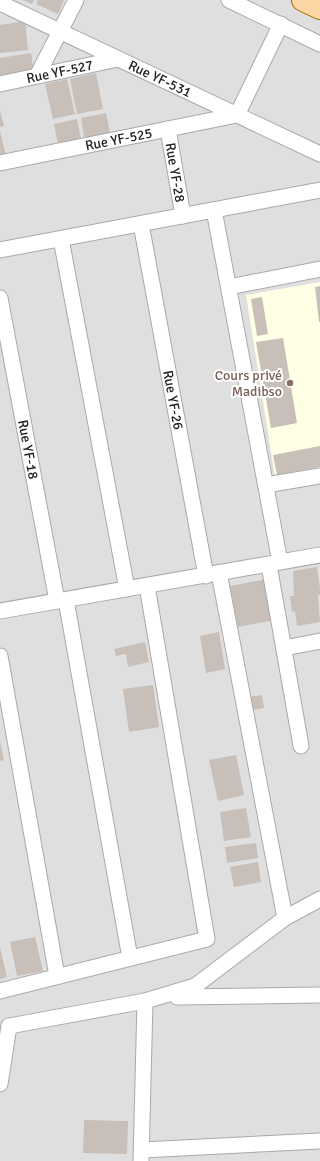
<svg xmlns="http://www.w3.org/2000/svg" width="320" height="1161" viewBox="0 0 320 1161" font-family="Signika,sans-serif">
<rect width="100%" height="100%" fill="#f2efe9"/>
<rect fill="#e0dfdf" x="0" y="0" width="320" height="1161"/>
<path fill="#ffffe5" d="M320 282V471L275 477 246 295Z"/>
<g fill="#c7bfb8">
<path d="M22 0H34L32 4Z"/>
<path d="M38 0H64L58 14 36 4Z"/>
<path d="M25 21 28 50 0 53V25Z"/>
<path d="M31 53 34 72 0 77V58Z"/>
<path d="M96 73 103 109 77 114 70 79Z"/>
<path d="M67 79 75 114 53 119 45 84Z"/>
<path d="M0 110 4 126 0 127Z"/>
<path d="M106 113 111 137 85 142 81 118Z"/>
<path d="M77 119 82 144 59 149 54 124Z"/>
<path d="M0 131 7 159 0 161Z"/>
<path d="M320 286V322H319L315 287Z"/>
<path d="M262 297 268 334 257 336 251 299Z"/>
<path d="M283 338 297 423 271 428 256 342Z"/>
<path d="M320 446V467L277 475 273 455Z"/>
<path d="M317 567 320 588V595H318L320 622 297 626 295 611 292 612 290 596H294L293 571Z"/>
<path d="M267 579 275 620 238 627 230 586Z"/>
<path d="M219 632 225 669 206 673 200 636Z"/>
<path d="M145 642 149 662 128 667 126 654 116 656 114 649Z"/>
<path d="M153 685 159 727 129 732 123 689Z"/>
<path d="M262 695 264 708 250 710 248 697Z"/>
<path d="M0 741 4 760 0 761Z"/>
<path d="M236 755 244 795 218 801 209 760Z"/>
<path d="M246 808 251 837 224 841 220 812Z"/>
<path d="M256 843 258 858 227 863 225 847Z"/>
<path d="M258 862 261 882 234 887 230 867Z"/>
<path d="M35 937 43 971 17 976 10 942Z"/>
<path d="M0 948 7 977 0 979Z"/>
<path d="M84 1120 128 1121 127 1154 83 1153Z"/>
</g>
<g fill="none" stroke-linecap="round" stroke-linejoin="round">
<defs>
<g id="minor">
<path d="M229 0 320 44"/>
<path id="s1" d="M0 3 320 154"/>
<path d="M37 76 76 0"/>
<path id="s2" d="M0 84 118 59"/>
<path id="s3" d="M168 129 183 216"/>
<path id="s4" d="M0 163 237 115 281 24"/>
<path d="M214 210 280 562"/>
<path id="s5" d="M141 224 206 576"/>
<path d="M61 239 127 589"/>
<path d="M0 250 320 190"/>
<path d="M229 287 320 269"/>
<path id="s6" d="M0 298 57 601"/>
<path d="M266 485 320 476"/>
<path d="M269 565 301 746"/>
<path d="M219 573 285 918"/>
<path d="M66 600 130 958"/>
<path d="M0 611 320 555"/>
<path d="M284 648 320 641"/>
<path d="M0 656 57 976"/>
<path d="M0 991 207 939 147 586"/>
<path d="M177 997 320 995"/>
<path d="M9 1026 145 1001 195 986 285 918 320 899"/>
<path d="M0 1084 9 1026"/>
<path d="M142 1150 320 1141"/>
<path d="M141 1161 145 1001"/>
</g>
<path id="primary" d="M303 0 320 8"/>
</defs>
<use href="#minor" stroke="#a9a9a9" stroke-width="17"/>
<use href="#primary" stroke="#a06b00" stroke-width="24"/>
<use href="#minor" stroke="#fff" stroke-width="15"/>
<use href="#primary" stroke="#fcd6a4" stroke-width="22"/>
</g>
<circle fill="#8d6e63" stroke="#fff" stroke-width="1.5" cx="290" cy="383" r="4"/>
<g text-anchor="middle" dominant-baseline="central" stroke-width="4" stroke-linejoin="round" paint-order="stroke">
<g font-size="14" fill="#222" stroke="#fff">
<text stroke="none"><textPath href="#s2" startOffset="61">Rue YF-527</textPath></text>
<text stroke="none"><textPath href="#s1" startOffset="177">Rue YF-531</textPath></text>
<text stroke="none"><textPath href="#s4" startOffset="121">Rue YF-525</textPath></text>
<text stroke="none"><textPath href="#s3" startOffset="44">Rue YF-28</textPath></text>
<text stroke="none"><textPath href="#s5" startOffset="179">Rue YF-26</textPath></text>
<text stroke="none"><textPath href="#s6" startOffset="154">Rue YF-18</textPath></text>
</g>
<g font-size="14" fill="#785e54" stroke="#fff" text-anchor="end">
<text x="282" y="375">Cours privé<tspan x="282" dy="16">Madibso</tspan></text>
</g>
</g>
</svg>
